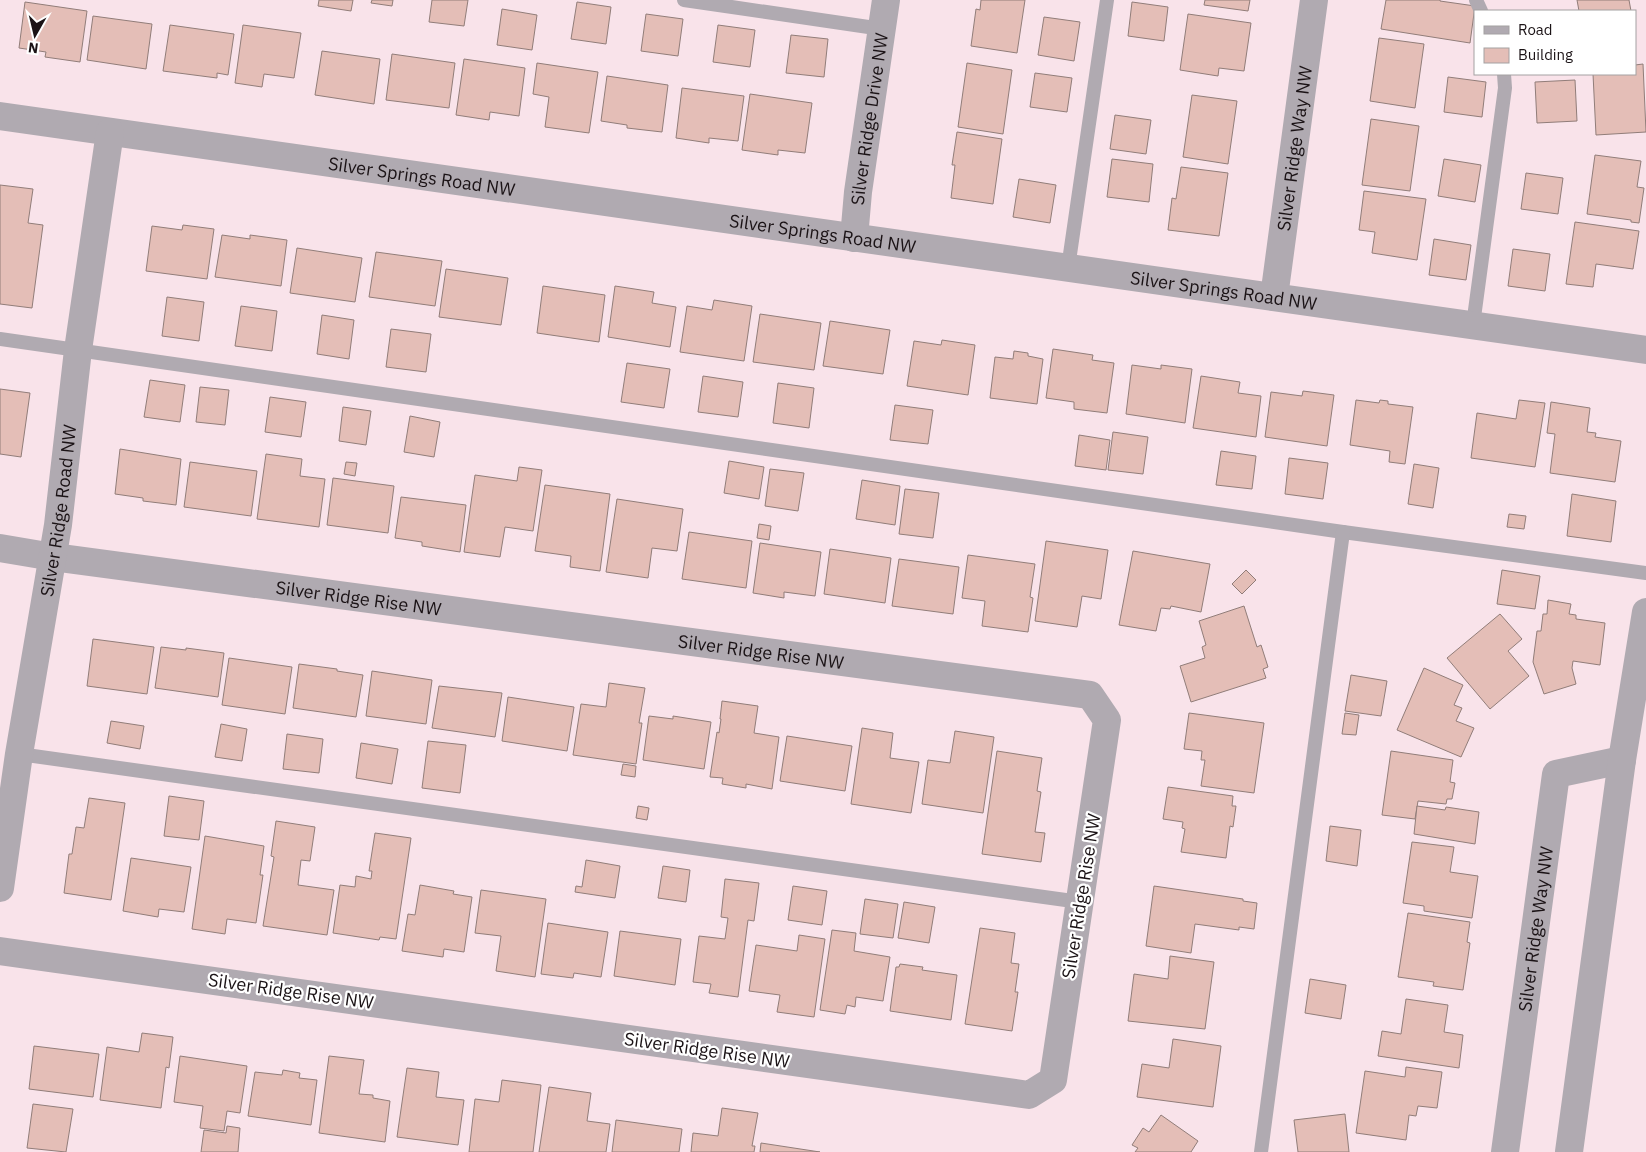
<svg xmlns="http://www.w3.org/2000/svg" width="1646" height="1152" viewBox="0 0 1646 1152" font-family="'IBM Plex Sans',sans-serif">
<rect width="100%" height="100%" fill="#f9e3ea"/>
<g fill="#e4beb7" stroke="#917d79">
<path d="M319 0H353L351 11 318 6Z"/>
<path d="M372 0H393L392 6 371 3Z"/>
<path d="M432 0H468L464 26 429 22Z"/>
<path d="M981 0H1025L1017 53 971 46 976 9 980 10Z"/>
<path d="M1205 0H1250L1248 11 1204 5Z"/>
<path d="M1386 0H1440V1L1475 6 1470 43 1381 29Z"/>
<path d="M1577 0H1629L1631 11H1579Z"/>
<path d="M25 2 87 11 80 62 45 57 46 52 19 48Z"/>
<path d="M577 2 611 7 606 44 571 39Z"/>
<path d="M1132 2 1168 7 1164 41 1128 36Z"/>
<path d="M502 9 537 15 532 50 497 45Z"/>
<path d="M646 14 683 19 678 56 641 51Z"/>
<path d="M1188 14 1251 23 1244 71 1219 68 1218 76 1180 70Z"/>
<path d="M93 16 152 24 146 69 87 60Z"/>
<path d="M1044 17 1080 22 1074 61 1038 55Z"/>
<path d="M170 25 234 34 228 75 217 73V78L163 71Z"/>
<path d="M243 25 301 33 294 78 264 74 262 87 235 83Z"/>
<path d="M718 25 755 30 750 67 713 62Z"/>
<path d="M791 35 828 39 824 77 786 73Z"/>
<path d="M1379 38 1424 44 1415 108 1370 101Z"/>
<path d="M322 51 380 59 374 104 315 95Z"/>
<path d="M392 54 455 63 449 108 386 100Z"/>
<path d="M464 59 525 68 519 116 490 112 489 120 456 115Z"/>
<path d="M537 63 598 72 589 133 545 127 549 97 533 94Z"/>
<path d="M967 63 1012 70 1003 134 958 127Z"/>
<path d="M1643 64 1646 132 1596 135 1593 74H1635V65Z"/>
<path d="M1035 73 1072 78 1067 112 1030 107Z"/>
<path d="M607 76 668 85 662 132 627 128V125L601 121Z"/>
<path d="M1448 77 1486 82 1482 117 1444 112Z"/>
<path d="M1575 80 1577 121 1537 123 1535 82Z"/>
<path d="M682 88 744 96 738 141 709 138V143L676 138Z"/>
<path d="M750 94 812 103 805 153 778 150V155L742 150Z"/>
<path d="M1192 95 1237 101 1228 164 1183 157Z"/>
<path d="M1115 115 1151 120 1146 154 1110 149Z"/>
<path d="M1371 119 1419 126 1410 191 1362 185Z"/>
<path d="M957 132 1002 139 993 204 951 198 955 165H952Z"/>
<path d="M1595 155 1641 161 1637 187 1644 188 1639 223 1631 222V220L1587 214Z"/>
<path d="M1112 159 1153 164 1149 202 1107 197Z"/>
<path d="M1444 159 1481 165 1475 202 1438 196Z"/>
<path d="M1181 167 1228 173 1219 236 1168 230 1172 198 1176 199Z"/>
<path d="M1526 173 1563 178 1558 214 1521 209Z"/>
<path d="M1019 179 1056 185 1050 223 1013 217Z"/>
<path d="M0 185 33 189 28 223 43 225 32 308 0 304Z"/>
<path d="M1364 191 1426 199 1417 260 1372 253 1375 232 1359 230Z"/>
<path d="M1575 222 1639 231 1633 269 1596 264 1593 287 1566 284Z"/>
<path d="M183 225 214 229 207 279 146 271 152 226 182 230Z"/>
<path d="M222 235 250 239V235L287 240 281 286 215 277Z"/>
<path d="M1434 239 1471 245 1466 280 1429 275Z"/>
<path d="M297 248 362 258 355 302 290 293Z"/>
<path d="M1513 249 1550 254 1545 291 1508 286Z"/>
<path d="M376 252 442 261 435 306 369 297Z"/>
<path d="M446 269 508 278 501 325 439 317Z"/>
<path d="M543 286 605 295 599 342 537 333Z"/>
<path d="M615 286 654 292 652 303 676 307 670 347 608 337Z"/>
<path d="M167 297 204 302 199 341 162 336Z"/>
<path d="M714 300 752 306 744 361 680 352 687 306 712 310Z"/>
<path d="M241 306 277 311 272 351 235 346Z"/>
<path d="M760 314 821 323 814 370 753 362Z"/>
<path d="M322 315 354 320 349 359 317 354Z"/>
<path d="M830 321 890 330 883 374 823 366Z"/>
<path d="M391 329 431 334 426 372 386 367Z"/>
<path d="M942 340 975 345 968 395 907 386 914 341 941 345Z"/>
<path d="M1053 349 1093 355 1092 360 1114 363 1107 413 1074 409V402L1046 398Z"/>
<path d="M1014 351 1028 353V356L1043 359 1037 404 990 398 995 357 1013 359Z"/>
<path d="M627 363 670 369 664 408 621 402Z"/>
<path d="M1132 365 1161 369V365L1192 369 1185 423 1126 414Z"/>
<path d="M703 376 743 382 738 417 698 412Z"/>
<path d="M1201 376 1240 382 1238 393 1261 396 1256 437 1193 428Z"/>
<path d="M150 380 185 385 180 422 144 417Z"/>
<path d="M778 383 814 388 809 428 773 423Z"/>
<path d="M200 387 229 390 225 425 196 422Z"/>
<path d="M0 389 30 393 21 457 0 454Z"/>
<path d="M1303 391 1334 395 1327 446 1265 437 1271 392 1302 396Z"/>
<path d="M270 397 306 402 301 437 265 432Z"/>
<path d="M1356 400 1379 403 1380 400 1388 401V404L1413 407 1405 464 1389 462 1390 451 1350 445Z"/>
<path d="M1519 400 1545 403 1535 467 1471 458 1477 413 1516 419Z"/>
<path d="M1551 402 1590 408 1587 432 1596 433 1595 437 1621 441 1615 482 1550 473 1555 434 1547 433Z"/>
<path d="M895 405 933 410 928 444 890 440Z"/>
<path d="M343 407 371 411 366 445 339 441Z"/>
<path d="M410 416 440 422 434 457 404 452Z"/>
<path d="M1113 432 1148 437 1143 474 1108 470Z"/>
<path d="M1079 435 1110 440 1106 470 1075 466Z"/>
<path d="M120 449 181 459 176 505 143 501V498L115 494Z"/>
<path d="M1221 451 1256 456 1252 489 1216 485Z"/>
<path d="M266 454 302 459 300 476 325 479 319 527 257 519Z"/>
<path d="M1289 458 1328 463 1323 499 1285 494Z"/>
<path d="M729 461 764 467 759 499 724 493Z"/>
<path d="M190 462 257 471 251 516 184 507Z"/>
<path d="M346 462 357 463 355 476 344 474Z"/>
<path d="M1414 464 1439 468 1433 508 1408 504Z"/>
<path d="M519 467 542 470 533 531 505 527 500 557 464 552 475 475 517 481Z"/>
<path d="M770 469 804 473 798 511 765 506Z"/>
<path d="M333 478 394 486 388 533 327 525Z"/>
<path d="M862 480 900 486 895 525 856 519Z"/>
<path d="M545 485 610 494 600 571 570 567 571 556 535 551Z"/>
<path d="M905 489 939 493 933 538 899 534Z"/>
<path d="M1572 494 1616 501 1611 542 1567 536Z"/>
<path d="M401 497 466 505 460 552 422 546V542L395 538Z"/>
<path d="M617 499 683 509 677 551 652 548 648 578 606 572Z"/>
<path d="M1509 514 1526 516 1524 529 1507 527Z"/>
<path d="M759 524 771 526 769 540 757 538Z"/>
<path d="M689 532 752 541 746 588 682 579Z"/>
<path d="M1046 541 1108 550 1101 599 1082 596 1077 627 1035 621Z"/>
<path d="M760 543 821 552 815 596 784 592V598L753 593Z"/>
<path d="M830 549 891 558 885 603 824 594Z"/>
<path d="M1133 551 1210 564 1201 612 1171 606 1170 609 1161 608 1156 631 1119 625Z"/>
<path d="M968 555 1035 564 1030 597 1033 598 1028 632 982 626 985 601 962 598Z"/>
<path d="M899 559 959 567 953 614 892 606Z"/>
<path d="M1246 570 1256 580 1242 594 1232 584Z"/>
<path d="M1502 570 1540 576 1535 609 1497 604Z"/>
<path d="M1548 600 1571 604 1569 614 1576 615V619L1605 623 1600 665 1573 661 1572 668 1576 684 1544 694 1533 662 1537 631H1541L1543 614H1547Z"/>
<path d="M1244 606 1257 647 1261 645 1268 667 1263 669 1266 678 1191 702 1180 666 1205 658 1202 647 1206 645 1199 621Z"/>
<path d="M1500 614 1522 639 1508 651 1529 676 1490 709 1447 658Z"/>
<path d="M93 639 154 647 147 694 87 686Z"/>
<path d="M161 647 186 650V648L224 653 218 697 155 688Z"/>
<path d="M229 658 292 667 285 714 222 705Z"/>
<path d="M299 664 337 669V671L363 675 356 717 293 708Z"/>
<path d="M1424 668 1463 685 1454 705 1462 708 1456 721 1474 728 1461 757 1397 730Z"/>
<path d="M372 671 432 680 426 724 366 716Z"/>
<path d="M1351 675 1387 681 1381 716 1345 711Z"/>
<path d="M609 683 645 688 639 723H642L636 764 573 755 581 704 606 707Z"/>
<path d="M439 686 502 693 495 737 432 728Z"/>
<path d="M508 697 574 707 567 751 502 741Z"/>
<path d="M722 701 758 706 754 733 779 737 772 789 746 784V788L722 784 723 778 710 777 717 732 719 733 721 719H720Z"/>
<path d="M1189 713 1264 723 1254 793 1201 786 1205 760H1201L1202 751 1184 749Z"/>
<path d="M1345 713 1359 715 1356 735 1342 734Z"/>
<path d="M649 716 673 719V716L711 722 704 769 643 760Z"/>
<path d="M111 721 144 726 140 749 107 743Z"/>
<path d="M221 724 247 729 242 761 215 757Z"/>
<path d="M862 728 893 733 890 758 919 762 911 813 851 804Z"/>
<path d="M955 731 994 737 983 813 922 804 928 760 950 763Z"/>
<path d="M287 734 323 739 319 773 283 769Z"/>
<path d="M787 736 852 746 845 791 780 781Z"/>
<path d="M428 741 466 745 460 793 422 788Z"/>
<path d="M361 743 398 749 392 784 356 778Z"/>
<path d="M997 751 1042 758 1037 791 1041 792 1035 832 1045 833 1041 862 982 854Z"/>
<path d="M1391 751 1453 760 1450 782 1455 783 1452 799H1447L1446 804 1418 801 1415 819 1382 815Z"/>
<path d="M623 764 636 766 635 777 621 775Z"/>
<path d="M1168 787 1233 796 1232 806H1236L1233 827 1230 826 1226 858 1181 852 1185 829 1182 828 1183 822 1163 819Z"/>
<path d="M169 796 204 801 199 840 164 836Z"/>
<path d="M89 798 125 803 111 900 64 893 69 854H72L76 827 84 828Z"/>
<path d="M638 806 649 808 647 820 636 818Z"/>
<path d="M1417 806 1445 810 1446 807 1479 812 1475 844 1414 834Z"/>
<path d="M276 821 315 827 310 861 301 860 298 885 334 890 327 935 263 926 274 857 271 856Z"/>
<path d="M1330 826 1361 830 1357 866 1326 861Z"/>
<path d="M375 833 411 838 396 939 380 937 379 940 333 933 340 885 355 887 356 876 371 879 372 871H369Z"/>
<path d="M205 836 264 846 260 875H263L256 923 227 919 225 934 192 929Z"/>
<path d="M1412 842 1454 847 1450 872 1478 876 1472 918 1424 911V906L1403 903Z"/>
<path d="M131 858 191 867 184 912 159 909 158 917 123 911Z"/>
<path d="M586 860 620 866 615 898 575 892 576 886 582 887Z"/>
<path d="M663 866 690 870 686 902 658 898Z"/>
<path d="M725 879 759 883 754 921 748 920 738 997 709 993 711 984 693 982 699 936 725 939 728 918 721 917Z"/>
<path d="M420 885 454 891 453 894 472 897 464 952 444 949 443 957 402 951 408 914 415 915Z"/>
<path d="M793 886 827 891 822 925 788 920Z"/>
<path d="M1154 886 1243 899V901L1257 903 1254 929 1239 927V930L1195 924 1191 953 1146 946Z"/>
<path d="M481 890 546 899 535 977 496 971 501 936 475 933Z"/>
<path d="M865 899 898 904 893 938 860 934Z"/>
<path d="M904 902 935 907 929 943 898 938Z"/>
<path d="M1408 913 1470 922 1467 942 1470 943 1463 990 1433 986 1434 982 1398 977Z"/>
<path d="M548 923 608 932 601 977 574 973 573 978 541 974Z"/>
<path d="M980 928 1015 933 1011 963 1019 964 1015 992H1018L1012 1031 965 1024Z"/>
<path d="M832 930 856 933 854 951 890 957 883 1001 856 997 855 1007 847 1005 845 1014 820 1010Z"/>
<path d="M620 931 681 939 675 985 614 976Z"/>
<path d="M799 935 825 939 814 1017 777 1012 780 995 749 991 756 945 797 951Z"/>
<path d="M1170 956 1214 962 1205 1029 1128 1021 1134 974 1168 979Z"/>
<path d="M900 964 923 967 922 970 957 975 951 1020 890 1011 896 967H899Z"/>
<path d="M1310 979 1346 985 1341 1019 1305 1013Z"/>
<path d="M1406 999 1448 1005 1444 1032 1463 1035 1459 1068 1378 1056 1382 1031 1401 1034Z"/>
<path d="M142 1033 173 1037 169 1068 166 1067 161 1108 100 1100 107 1047 139 1052Z"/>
<path d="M1173 1039 1221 1046 1213 1107 1137 1097 1142 1064 1169 1068Z"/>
<path d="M34 1046 99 1054 93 1097 29 1089Z"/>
<path d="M180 1056 247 1066 240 1113 227 1111 224 1131 200 1128 203 1106 174 1102Z"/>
<path d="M329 1056 364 1060 359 1094 373 1095V1098L390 1101 385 1142 319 1133Z"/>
<path d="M1406 1067 1442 1072 1437 1108 1418 1106 1416 1116 1409 1115 1406 1140 1356 1133 1365 1071 1405 1077Z"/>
<path d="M407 1068 439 1072 436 1097 464 1100 458 1145 397 1137Z"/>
<path d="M283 1070 300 1073 299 1078 317 1080 311 1125 248 1116 255 1072 282 1075Z"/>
<path d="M502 1080 541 1085 533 1152H469L475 1099 499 1102Z"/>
<path d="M549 1087 591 1093 587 1121 610 1124 606 1152H539Z"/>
<path d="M33 1104 73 1109 66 1152 27 1148Z"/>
<path d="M722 1108 758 1113 752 1146H755L754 1152H691L693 1133 718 1136Z"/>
<path d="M1345 1114 1349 1152H1298L1294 1120Z"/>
<path d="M1161 1115 1198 1141 1191 1152H1135L1138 1148 1132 1145 1143 1128 1149 1132Z"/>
<path d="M616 1120 682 1129 679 1152H612Z"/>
<path d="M227 1126 240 1128 238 1152H201L204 1130 226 1133Z"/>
<path d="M761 1143 820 1152H760Z"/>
</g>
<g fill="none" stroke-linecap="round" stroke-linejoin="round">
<g stroke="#b0aab1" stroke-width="14">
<path d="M684 0 882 29"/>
<path d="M1476 0 1481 11"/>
<path d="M1068 268 1107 0"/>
<path d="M1473 325 1505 88 1504 74"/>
<path d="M0 339 1343 532 1646 573"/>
<path d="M19 754 1080 902"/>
<path d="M1261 1152 1343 532"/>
</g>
<g stroke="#b0aab1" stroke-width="28">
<path id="s1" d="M0 116 1646 350"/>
<path id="s2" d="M854 238 858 192 886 0"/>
<path id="s3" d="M1274 297 1314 0"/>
<path id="s4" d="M0 548 53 557 1090 695 1107 720 1053 1080 1029 1095 0 951"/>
<path id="s5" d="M0 888 19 754 58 525 78 350 110 132"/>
<path id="s6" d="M1505 1152 1556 774 1622 760"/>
<path d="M1569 1152 1622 760 1646 612"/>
</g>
</g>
<g text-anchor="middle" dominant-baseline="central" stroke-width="4.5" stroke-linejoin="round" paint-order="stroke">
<g font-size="18" fill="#1b1316" stroke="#fff">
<text stroke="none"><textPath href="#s2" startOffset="120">Silver Ridge Drive NW</textPath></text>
<text stroke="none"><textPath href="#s3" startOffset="150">Silver Ridge Way NW</textPath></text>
<text stroke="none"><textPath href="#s1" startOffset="426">Silver Springs Road NW</textPath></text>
<text stroke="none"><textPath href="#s1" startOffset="831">Silver Springs Road NW</textPath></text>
<text stroke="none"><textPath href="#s1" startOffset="1236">Silver Springs Road NW</textPath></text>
<text stroke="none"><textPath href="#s5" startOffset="382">Silver Ridge Road NW</textPath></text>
<text stroke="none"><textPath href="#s4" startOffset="362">Silver Ridge Rise NW</textPath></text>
<text stroke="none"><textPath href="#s4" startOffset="768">Silver Ridge Rise NW</textPath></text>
<text transform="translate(1081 896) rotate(-81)">Silver Ridge Rise NW</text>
<text stroke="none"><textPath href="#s6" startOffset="225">Silver Ridge Way NW</textPath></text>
<text transform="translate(291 991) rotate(8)">Silver Ridge Rise NW</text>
<text transform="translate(707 1050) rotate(8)">Silver Ridge Rise NW</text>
</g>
</g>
<rect x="1474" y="10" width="162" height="65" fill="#ffffff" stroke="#a4a1a2"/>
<rect x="1484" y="26" width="25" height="8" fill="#b0aab1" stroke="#a4a1a2"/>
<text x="1518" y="35" font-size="15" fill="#1b1316">Road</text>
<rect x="1484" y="48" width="25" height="15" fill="#e4beb7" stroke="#a4a1a2"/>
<text x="1518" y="60" font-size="15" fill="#1b1316">Building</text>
<g transform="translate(35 35) rotate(188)" stroke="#ffffff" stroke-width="4" paint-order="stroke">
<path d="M0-4L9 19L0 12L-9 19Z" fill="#1b1316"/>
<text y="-8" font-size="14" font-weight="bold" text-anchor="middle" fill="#1b1316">N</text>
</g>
</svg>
